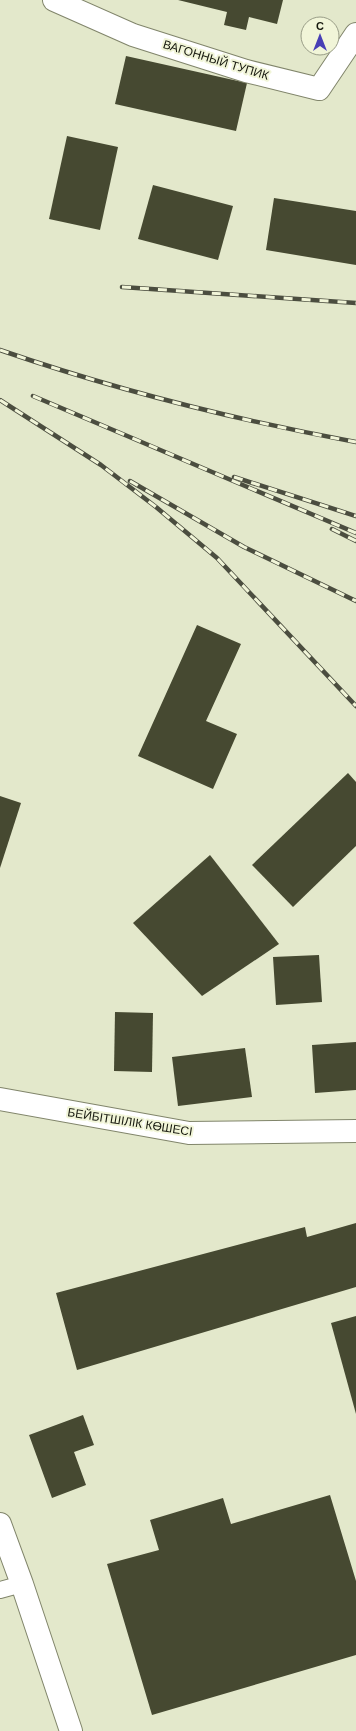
<svg xmlns="http://www.w3.org/2000/svg" width="356" height="1731" viewBox="0 0 356 1731" font-family="Helvetica,sans-serif">
<rect width="100%" height="100%" fill="#e3e8cb"/>
<g fill="#464931">
<path d="M178 0H283L277 24 249 17 246 30 224 25 227 12Z"/>
<path d="M126 56 247 83 236 131 115 104Z"/>
<path d="M67 136 118 147 100 230 49 219Z"/>
<path d="M153 185 233 206 218 260 138 239Z"/>
<path d="M274 198 356 211V265L266 250Z"/>
<path d="M197 625 241 644 206 721 237 734 213 789 138 756Z"/>
<path d="M348 773 356 782V846L293 907 252 865Z"/>
<path d="M0 796 21 803 0 868Z"/>
<path d="M210 855 279 944 202 996 133 923Z"/>
<path d="M319 955 322 1002 276 1005 273 957Z"/>
<path d="M115 1012 153 1013 152 1072 114 1071Z"/>
<path d="M356 1042V1090L315 1093 312 1045Z"/>
<path d="M245 1048 252 1097 178 1106 172 1057Z"/>
<path d="M356 1223V1287L77 1370 56 1293 305 1227 307 1237Z"/>
<path d="M356 1316V1414L331 1323Z"/>
<path d="M83 1415 94 1445 74 1452 86 1485 52 1498 29 1435Z"/>
<path d="M330 1495 356 1581V1655L152 1715 107 1564 159 1550 150 1520 223 1498 231 1524Z"/>
</g>
<g fill="none" stroke-linecap="round" stroke-linejoin="round">
<defs>
<path id="service" d="M0 1590 22 1584"/>
<g id="minor">
<path d="M54 0 133 35 246 71 319 89 356 34"/>
<path d="M0 1099 189 1133 356 1131"/>
<path d="M0 1524 22 1584 71 1731"/>
</g>
</defs>
<use href="#service" stroke="#81856b" stroke-width="18"/>
<use href="#minor" stroke="#81856b" stroke-width="24"/>
<use href="#service" stroke="#fff" stroke-width="16"/>
<use href="#minor" stroke="#fff" stroke-width="22"/>
<defs>
<g id="rail">
<path d="M122 287 356 303"/>
<path d="M0 350C116 390 236 420 356 442"/>
<path d="M33 396 356 533"/>
<path d="M0 400 101 465 156 507 217 558 356 706"/>
<path d="M234 477 356 516"/>
<path d="M130 481 244 547 356 601"/>
<path d="M332 529 356 541"/>
</g>
</defs>
<use href="#rail" stroke="#4b4d3f" stroke-width="4.5"/>
<use href="#rail" stroke="#f1f5d8" stroke-width="3" stroke-dasharray="9" stroke-linecap="butt"/>
</g>
<g text-anchor="middle" dominant-baseline="central" stroke-width="4" stroke-linejoin="round" paint-order="stroke">
<g font-size="12" fill="#16180e" stroke="#f1f5d8">
<text transform="translate(216 60) rotate(17)">ВАГОННЫЙ ТУПИК</text>
<text transform="translate(130 1122) rotate(9)">БЕЙБІТШІЛІК КӨШЕСІ</text>
</g>
</g>
<g transform="translate(320 36)"><circle r="19" fill="#f1f5d8" stroke="#999d87"/>
<path d="M0-3L7 15L0 10L-7 15Z" fill="#483fb5"/>
<text y="-6" font-size="11" font-weight="bold" text-anchor="middle" fill="#16180e">С</text>
</g>
</svg>
